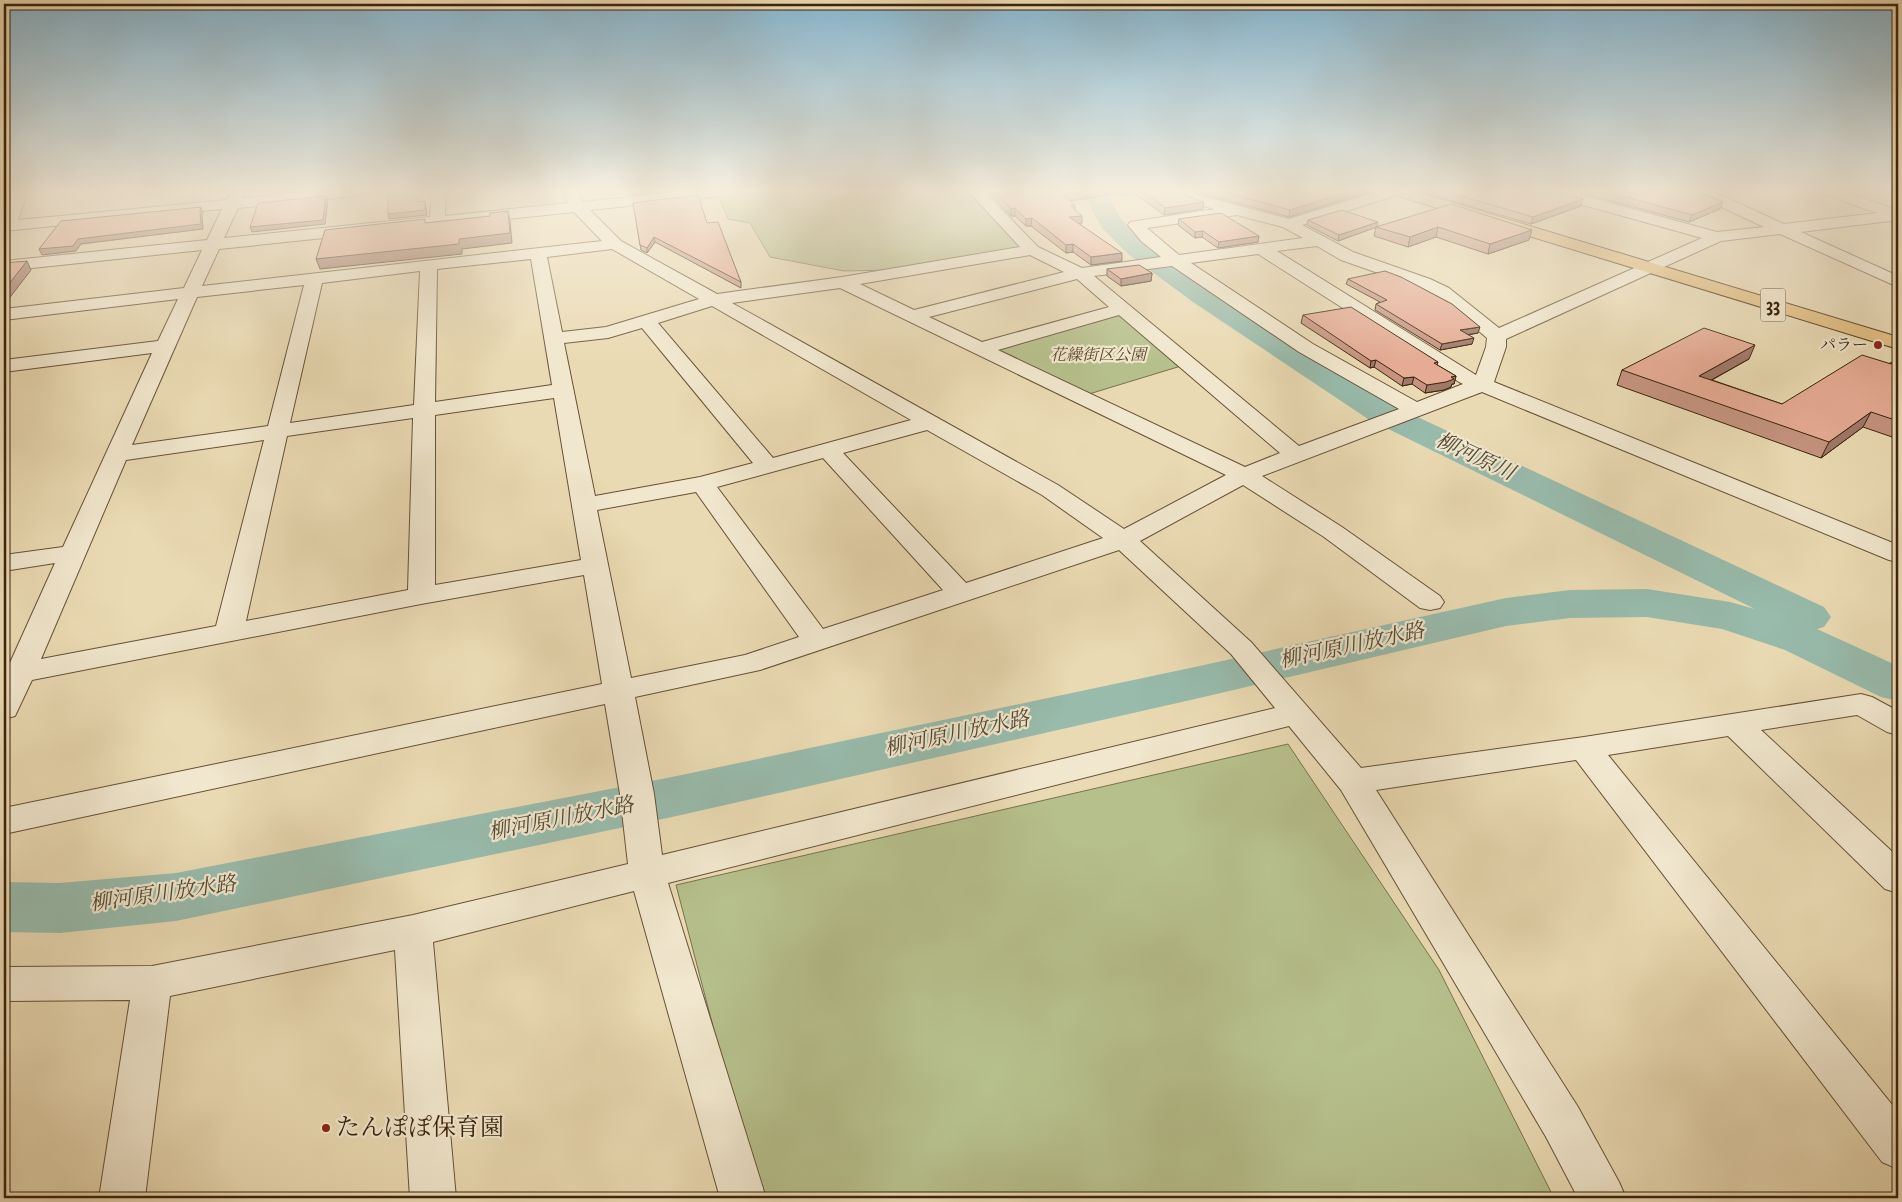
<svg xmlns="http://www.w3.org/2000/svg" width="1902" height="1202" viewBox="0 0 1902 1202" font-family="'IM FELL DW Pica','Noto Serif JP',serif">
<rect width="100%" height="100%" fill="#eadab3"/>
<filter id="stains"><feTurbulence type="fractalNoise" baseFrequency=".004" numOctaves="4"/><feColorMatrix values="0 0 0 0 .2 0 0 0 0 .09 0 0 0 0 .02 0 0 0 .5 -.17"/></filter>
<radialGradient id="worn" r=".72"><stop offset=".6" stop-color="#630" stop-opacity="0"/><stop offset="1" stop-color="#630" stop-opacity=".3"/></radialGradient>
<g fill="#b6c08c" stroke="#78724c">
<path d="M763 192H970L1023 248 892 270 844 271 770 257 750 223 728 219 719 197Z"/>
<path d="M1118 314 1181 366 1089 394 994 349Z"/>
<path d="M1288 744 1439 970 1554 1198H758L676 885Z"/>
</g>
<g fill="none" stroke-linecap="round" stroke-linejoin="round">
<path fill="#98bbac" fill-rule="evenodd" d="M1082 192H1106L1121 219 1146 242 1213 290 1392 405 1824 607 1831 617 1824 627 1817 629 1898 666V701L1881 697 1785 650 1722 629 1647 617 1570 618 1506 626 1195 699 672 817 176 921 60 933 4 932V882L60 883 176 873 672 777 1195 667 1506 598 1570 590 1647 589 1730 602 1755 609 1368 419 1193 302 1128 254 1102 228Z"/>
<defs>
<path id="minor" d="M13 192H27L18 220 227 200 231 192H245L242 198 307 192H363L356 196 238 208 224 238 430 217 432 192H446L445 216 568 203 563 192H577L583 202 675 192H728L721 196 590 210 621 241 717 294 842 277 1020 247 969 192H985L1038 247 1082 268 1161 257 1141 241 1128 225 1130 222 1215 209 1181 200 1168 192H1188L1289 219 1376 192H1399L1397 195 1302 225 1353 252 1430 279 1449 288 1499 328 1702 238 1547 195 1545 192H1570L1717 232 1764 227 1696 195 1694 192H1714L1784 224 1877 213 1825 195 1823 192H1845L1897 210 1898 220 1801 232 1898 276V287L1780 234 1721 241 1506 339V347L1494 382 1898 545V562L1889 560 1482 392 1262 476 1342 527 1440 596 1444 602 1440 608 1430 610 1420 608 1324 537 1243 485 1140 541 1251 642 1361 768 1584 737 1861 694 1872 697 1898 711V735L1887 732 1857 715 1761 730 1898 857V893L1885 889 1728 736 1608 755 1898 1112V1169L1882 1162 1576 760 1376 790 1578 1107 1619 1182 1626 1198H1578L1546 1137 1341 790 1289 726 668 883 766 1198H720L634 891 433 942 456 1198H410L395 950 170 996 145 1198H99L130 1000 4 1001V967L152 966 413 915 628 864 620 794 605 704 4 834V808L602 684 584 575 421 604 32 680 15 716 4 719V666L9 665 55 563 4 571V555L63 547 152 353 4 372V360L158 341 178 299 4 320V309L184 288 202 250 4 271V261L207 240 222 209 4 231V216ZM574 212 602 241 202 286 219 249ZM1237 215 1283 227 1303 238 1179 255 1147 228ZM1317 246 1341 260 1418 287 1437 296 1487 338 1486 347 1476 375 1277 251ZM612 249 699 299 606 327 562 332 547 257ZM1258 254 1459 382 1463 384 1417 402 1313 344 1191 263ZM1030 255 1064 272 914 310 860 284ZM531 259 552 385 435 402 437 269ZM1172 266 1299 352 1399 409 1299 446 1094 276ZM420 271 414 405 290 423 322 283ZM1077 279 1109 307 982 342 929 317ZM304 285 268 426 132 445 197 297ZM840 288 1226 475 1124 529 1058 485 732 303ZM712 306 911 420 773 458 658 323ZM1119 315 1280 453 1245 467 998 350ZM642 328 753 463 700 477 595 496 564 343 608 338ZM554 398 581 560 435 585V415ZM413 418 408 590 246 621 287 436ZM927 430 1042 495 1103 538 966 583 843 453ZM264 440 216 626 41 659 126 460ZM823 458 943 590 823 629 717 487ZM696 492 799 637 745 655 631 678 597 510ZM1119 550 1231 654 1275 708 662 855 654 794 635 697 760 670Z"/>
<path id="major" d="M1393 192H1417L1898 337V349L1395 195Z"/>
</defs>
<use href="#minor" stroke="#675136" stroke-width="2"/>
<use href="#major" stroke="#3b230c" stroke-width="2"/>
<use href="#minor" fill="#f1e7ce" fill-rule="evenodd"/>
<use href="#major" fill="#e5bd7a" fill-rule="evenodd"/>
</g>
<g fill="#c5937f" stroke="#3b230c">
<path d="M989 192H1115V194L1070 201 1075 205V209L1082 223H1079L1122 261 1091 265 1073 252 1066 253 1031 226H1026L1015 216H1011Z"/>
<path d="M1116 192H1178L1203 209 1164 215 1134 193 1120 195Z"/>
<path d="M1196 192H1369L1289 217Z"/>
<path d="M1421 192H1558L1581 206 1531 224Z"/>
<path d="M1578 192H1698L1723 202 1720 209 1689 222Z"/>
<path d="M633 203 707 223 741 282V288L655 242 647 253 641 250Z"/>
<path d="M1451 204 1529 240 1488 254 1436 237 1408 247 1374 236 1376 227 1338 241 1307 225 1308 220 1377 227Z"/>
<path d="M1179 219 1259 236 1258 242 1218 248 1202 237 1195 238 1178 225Z"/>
<path d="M1107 269 1152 273 1151 281 1121 286 1107 276Z"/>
<path d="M1348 279 1478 333 1468 335 1472 344 1440 350 1375 310 1376 304 1380 302 1346 284Z"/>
<path d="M1303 315 1438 362 1437 365 1456 376 1454 384H1452L1451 387 1444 390 1425 393 1412 384 1402 386 1374 367 1370 368 1301 323Z"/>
<path d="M1749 359 1712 380 1782 404 1898 360V439L1863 427 1821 458 1617 385 1622 370Z"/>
<path d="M1898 476V482L1895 481Z"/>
</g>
<g fill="#a07868" stroke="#3b230c">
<path d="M630 192H666L630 195Z"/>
<path d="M1080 192H1115V194L1062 202 1063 195Z"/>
<path d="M1121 192H1134L1120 195Z"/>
<path d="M1347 192H1369L1289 217 1290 210Z"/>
<path d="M326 196 328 201 325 224 252 232 250 227Z"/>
<path d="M1583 199 1581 206 1531 224 1533 217Z"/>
<path d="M425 201 426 206 427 215 389 219 388 214Z"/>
<path d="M1204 202 1203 209 1164 215 1165 208Z"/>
<path d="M1723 202 1720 209 1689 222 1692 215Z"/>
<path d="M201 207 203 213 202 215 203 229 81 244 76 251 42 255 39 249 78 239 200 210Z"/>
<path d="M1015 208V216H1011V209Z"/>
<path d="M508 211 510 221 512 243 462 249V254L320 269 316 259 459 239Z"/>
<path d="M1082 216V223L1069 224V217Z"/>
<path d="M1032 218 1031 226H1026V219Z"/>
<path d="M1378 222 1377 227 1338 241 1339 235Z"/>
<path d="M1438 227 1436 237 1408 247 1410 237Z"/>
<path d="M1532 230 1529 240 1488 254 1490 244Z"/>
<path d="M1203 231 1202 237 1195 238V232Z"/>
<path d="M1259 236 1258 242 1218 248 1219 242Z"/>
<path d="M654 237 655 242 647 253V248Z"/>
<path d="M1073 244V252L1066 253V245Z"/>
<path d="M1122 253V261L1091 265V257Z"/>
<path d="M27 261 31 270 4 305V290Z"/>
<path d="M1152 273 1151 281 1121 286V279Z"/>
<path d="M1480 327 1478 333 1458 336 1460 330Z"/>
<path d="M1474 338 1472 344 1440 350 1442 344Z"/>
<path d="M1755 345 1749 359 1693 390 1699 376Z"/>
<path d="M1376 360 1374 367 1370 368 1371 361Z"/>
<path d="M1456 376 1454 384H1452L1451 387 1444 390 1425 393 1427 385 1451 377Z"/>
<path d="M1414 377 1412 384 1402 386 1404 378Z"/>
<path d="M1871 412 1863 427 1821 458 1829 442Z"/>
</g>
<g fill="#e5ab94" stroke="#3b230c">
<path d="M388 192H414L415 198H418V202L425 201V210L388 214Z"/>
<path d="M995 192H1080L1063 195 1075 205 1071 206 1082 216 1069 217 1122 253 1091 257 1073 244 1066 245 1032 218 1026 219 1015 208 1011 209Z"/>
<path d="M1144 192H1178L1181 194 1204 202 1165 208Z"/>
<path d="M1224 192H1347L1290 210Z"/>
<path d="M1447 192H1558L1583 199 1533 217Z"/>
<path d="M1607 192H1698L1723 202 1692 215Z"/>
<path d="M698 195 707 223 718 222 741 282 654 237 647 248 640 245 633 203Z"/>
<path d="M326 196 323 220 250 227 258 203Z"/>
<path d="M1451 204 1532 230 1490 244 1438 227 1410 237 1376 227Z"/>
<path d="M201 207 200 210 201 224 78 239 73 246 39 249 61 221Z"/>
<path d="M1342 210 1378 222 1339 235 1308 220Z"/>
<path d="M508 211 510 233 459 239V244L316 259 325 230 425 219V223L490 216V213Z"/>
<path d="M1221 213 1259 236 1219 242 1203 231 1195 232 1179 219Z"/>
<path d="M27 261 4 290V263Z"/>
<path d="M1139 265 1152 273 1121 279 1107 269Z"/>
<path d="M1385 271 1401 277 1452 304 1480 327 1460 330 1474 338 1442 344 1376 304 1387 300 1348 279Z"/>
<path d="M1351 307 1438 362 1434 363 1456 376 1451 377 1454 379 1446 382 1427 385 1414 377 1404 378 1376 360 1371 361 1303 315Z"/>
<path d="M1704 328 1755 345 1699 376 1782 404 1862 355 1891 364 1896 360H1898V421L1871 412 1829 442 1622 370Z"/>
</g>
<linearGradient id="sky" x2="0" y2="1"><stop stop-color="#88b7d0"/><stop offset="0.53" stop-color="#f6eedd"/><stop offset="1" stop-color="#f6eedd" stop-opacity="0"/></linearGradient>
<rect width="1902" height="361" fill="url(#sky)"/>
<g fill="#8f2418" stroke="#f1e7ce" stroke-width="2">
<circle cx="1878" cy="345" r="5"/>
<circle cx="326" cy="1128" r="5"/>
</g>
<g text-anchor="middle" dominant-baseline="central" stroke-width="4.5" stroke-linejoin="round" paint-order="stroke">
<g font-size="16" fill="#3b230c" stroke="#f1e7ce" text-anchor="end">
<text x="1868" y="345">パラー</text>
</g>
<g font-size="16" font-style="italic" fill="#5a4a2c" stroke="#f1e7ce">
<text x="1098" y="355">花繰街区公園</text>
</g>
<rect fill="#f1e7ce" stroke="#725e46" stroke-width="1" x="1760.5" y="288.5" width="25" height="33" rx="4"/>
<g font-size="19" font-weight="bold" fill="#3b230c">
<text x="1773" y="305">33</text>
</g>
<g font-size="21" font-style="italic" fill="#524934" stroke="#f1e7ce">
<text transform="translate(1475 457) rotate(25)">柳河原川</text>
<text transform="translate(1352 646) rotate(-12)">柳河原川放水路</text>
<text transform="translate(957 734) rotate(-12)">柳河原川放水路</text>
<text transform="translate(561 819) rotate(-11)">柳河原川放水路</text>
<text transform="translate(163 894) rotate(-8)">柳河原川放水路</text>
</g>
<g font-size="24" fill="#3b230c" stroke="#f1e7ce" text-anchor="start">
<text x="336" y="1128">たんぽぽ保育園</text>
</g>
</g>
<rect width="1902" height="1202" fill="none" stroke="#eadab3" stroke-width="20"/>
<rect x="5" y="5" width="1892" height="1192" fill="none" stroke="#3b230c" stroke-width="2.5"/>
<rect x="10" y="10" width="1882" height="1182" fill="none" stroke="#3b230c"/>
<rect width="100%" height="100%" filter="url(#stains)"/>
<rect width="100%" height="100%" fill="url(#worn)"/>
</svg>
